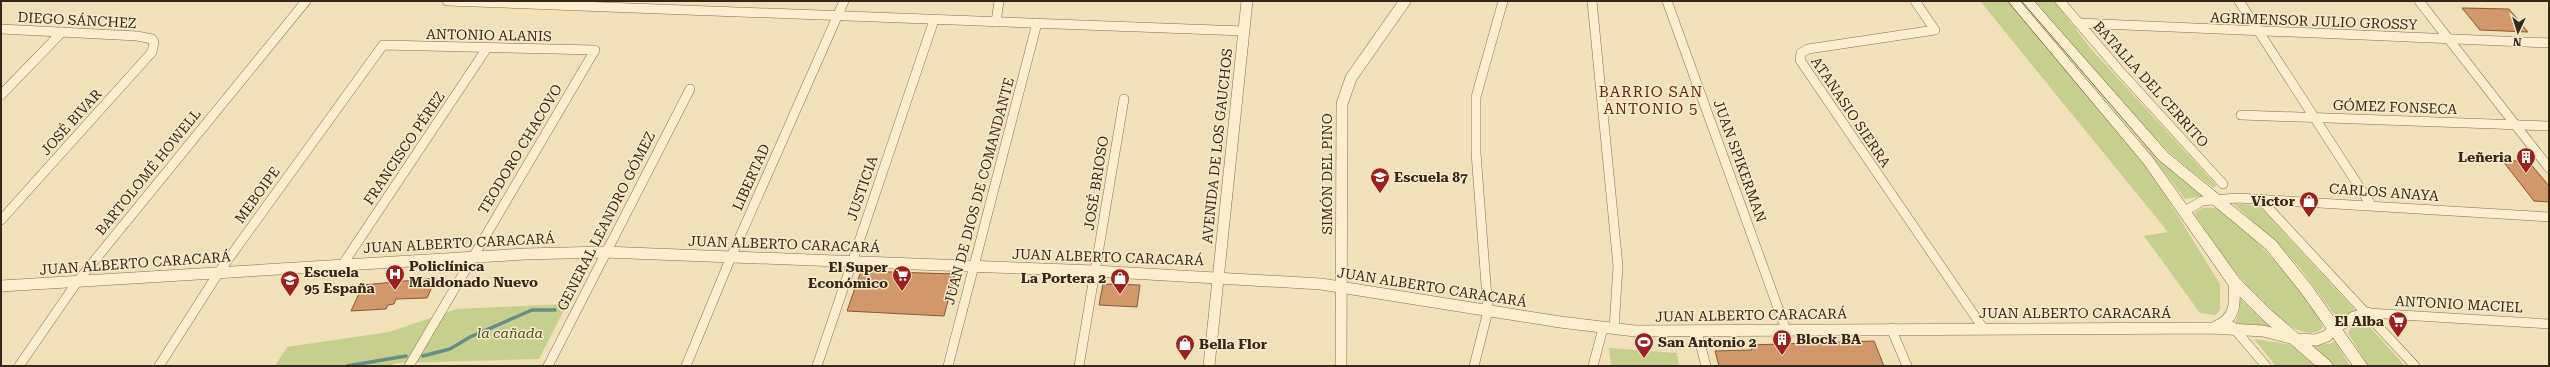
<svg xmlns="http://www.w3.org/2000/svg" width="2550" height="367" viewBox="0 0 2550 367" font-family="'Roboto Serif',serif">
<rect width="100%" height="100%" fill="#f0e1b9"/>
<g fill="#c6cf8d">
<path d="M1980 1H2008L2126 139 2165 195 2220 284V310L2215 315 2200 313 2144 236 2168 232Z"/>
<path d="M2021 1H2023L2204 196 2185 199 2137 137Z"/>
<path d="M2035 1H2054L2091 49 2216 185 2214 188C2143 139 2090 66 2035 1Z"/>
<path d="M2233 203 2259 206 2355 310 2337 318 2300 268 2280 246Z"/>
<path d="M2202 208C2208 208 2215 207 2220 210 2242 222 2319 305 2323 328 2287 358 2211 238 2194 213Z"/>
<path d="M2239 297 2271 327 2235 323 2240 309Z"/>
<path d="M567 304 539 359 396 363 389 366H275L287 347 389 332 457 309Z"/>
<path d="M2359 323 2368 325 2405 366H2368L2348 333 2352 326Z"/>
<path d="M2254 339 2293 345 2315 366H2276Z"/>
<path d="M2335 341 2350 366H2335L2312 345 2329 344Z"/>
<path d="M1609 348 1677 353 1679 366H1611Z"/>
</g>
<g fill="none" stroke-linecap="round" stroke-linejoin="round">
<g stroke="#668e85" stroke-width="3.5">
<path d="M423 356 450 349 470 337 532 310H555"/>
<path d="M347 366 406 356"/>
</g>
</g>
<g fill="#d2986c" stroke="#885937">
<path d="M2462 8 2509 9 2528 32 2480 30Z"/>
<path d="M2502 160 2529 162 2549 186V202L2534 201Z"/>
<path d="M861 271 955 274 944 316 847 311Z"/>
<path d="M436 278 427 298 396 299 394 304 388 305 386 309 351 311 363 285Z"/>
<path d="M1103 284 1140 285 1137 307 1099 305Z"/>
<path d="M1874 341 1884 366H1719L1715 351 1752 350 1750 345Z"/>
</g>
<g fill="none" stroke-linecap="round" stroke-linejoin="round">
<defs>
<g id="minor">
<path d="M447 1 1244 31"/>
<path d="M1592 1 1618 266 1614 329"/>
<path d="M1667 1 1786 330"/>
<path d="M1915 1 1935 30 1808 49 1801 53 1800 60 1983 328"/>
<path d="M2060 1 2119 70 2223 184"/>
<path d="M2239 1 2371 205"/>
<path d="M2419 1 2549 168"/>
<path d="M996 22 999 1"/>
<path d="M2078 23 2549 43"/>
<path d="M1 29 137 36 152 39 154 42 152 52 1 220"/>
<path d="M1 95 62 32"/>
<path d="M2241 115 2549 126"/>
<path d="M2260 199 2415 366"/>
<path d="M2185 211 2202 201 2237 198 2549 217"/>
<path d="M343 264 487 48"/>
<path d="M2368 313 2549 324"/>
<path d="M2232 326 2266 366"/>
<path d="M1891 328 1907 366"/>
<path d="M1697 332 1706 366"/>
<path d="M19 366 77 282 306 1"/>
<path d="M159 366 219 272 383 45 595 50 409 366"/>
<path d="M548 366 690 89"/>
<path d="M686 366 731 257 844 1"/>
<path d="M817 366 934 20"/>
<path d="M948 366 1037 23"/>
<path d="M1079 366 1124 99"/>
<path d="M1474 366 1488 311 1476 153V97L1503 1"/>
<path d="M1593 366 1603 328"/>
</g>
<g id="tertiary">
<path d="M1 286 525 254 604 252 1095 271 1321 284 1560 322 1635 331 2211 328 2263 331 2295 339 2316 340 2327 336 2334 328 2354 317 2368 313"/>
<path d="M2215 327C2237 318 2235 303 2234 282"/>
<path d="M1209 366 1247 1"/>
<path d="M1341 366 1342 104 1351 78 1405 1"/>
</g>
<g id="secondary">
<path d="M2008 1H2020L2153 158 2239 278 2272 311 2331 362 2333 366H2316L2262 319 2229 286 2144 164Z"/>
<path d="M2022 1H2034L2168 153 2276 241 2312 286 2368 366H2353L2302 294 2266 249 2158 159Z"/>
</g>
</defs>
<use href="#minor" stroke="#887053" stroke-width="10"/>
<use href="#tertiary" stroke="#887053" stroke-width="12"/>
<use href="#secondary" stroke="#695137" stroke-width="1"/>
<use href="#minor" stroke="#fbeecd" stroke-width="9"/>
<use href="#tertiary" stroke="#fbeecd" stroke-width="11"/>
<use href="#secondary" fill="#fbeecd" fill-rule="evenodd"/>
</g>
<defs>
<symbol id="building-pin" viewBox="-11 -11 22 30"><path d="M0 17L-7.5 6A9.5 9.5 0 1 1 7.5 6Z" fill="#9b201f" stroke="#f8ebc9"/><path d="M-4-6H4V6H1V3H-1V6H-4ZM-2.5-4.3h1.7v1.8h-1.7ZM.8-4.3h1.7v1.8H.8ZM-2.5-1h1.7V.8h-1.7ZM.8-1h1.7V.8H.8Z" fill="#fff"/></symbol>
<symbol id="school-pin" viewBox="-11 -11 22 30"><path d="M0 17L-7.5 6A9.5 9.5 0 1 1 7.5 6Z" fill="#9b201f" stroke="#f8ebc9"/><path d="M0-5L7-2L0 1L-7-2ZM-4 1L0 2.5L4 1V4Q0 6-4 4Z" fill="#fff"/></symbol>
<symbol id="shop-pin" viewBox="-11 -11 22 30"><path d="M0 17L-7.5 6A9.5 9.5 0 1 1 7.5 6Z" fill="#9b201f" stroke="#f8ebc9"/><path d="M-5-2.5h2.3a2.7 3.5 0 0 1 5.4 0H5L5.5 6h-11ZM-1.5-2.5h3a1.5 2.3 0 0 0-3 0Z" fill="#fff"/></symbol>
<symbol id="hospital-pin" viewBox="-11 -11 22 30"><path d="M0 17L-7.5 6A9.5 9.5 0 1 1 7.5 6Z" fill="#9b201f" stroke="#f8ebc9"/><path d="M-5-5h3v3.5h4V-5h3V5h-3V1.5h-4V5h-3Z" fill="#fff"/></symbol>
<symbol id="supermarket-pin" viewBox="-11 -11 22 30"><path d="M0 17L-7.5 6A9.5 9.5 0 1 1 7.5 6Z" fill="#9b201f" stroke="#f8ebc9"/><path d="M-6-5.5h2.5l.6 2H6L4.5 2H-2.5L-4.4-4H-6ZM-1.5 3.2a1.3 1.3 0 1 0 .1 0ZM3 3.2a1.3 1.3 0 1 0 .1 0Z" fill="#fff"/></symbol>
<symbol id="stadium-pin" viewBox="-11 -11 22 30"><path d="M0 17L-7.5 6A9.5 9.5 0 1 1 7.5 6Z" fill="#9b201f" stroke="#f8ebc9"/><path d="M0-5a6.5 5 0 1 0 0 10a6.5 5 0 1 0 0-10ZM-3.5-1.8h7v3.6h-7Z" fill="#fff"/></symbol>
</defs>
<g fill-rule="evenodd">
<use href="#building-pin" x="2515" y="146" width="22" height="30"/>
<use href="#school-pin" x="1369" y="166" width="22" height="30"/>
<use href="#shop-pin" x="2298" y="190" width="22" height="30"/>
<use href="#hospital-pin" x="384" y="263" width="22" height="30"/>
<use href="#supermarket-pin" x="891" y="264" width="22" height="30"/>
<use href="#shop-pin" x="1109" y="267" width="22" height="30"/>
<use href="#school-pin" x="279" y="269" width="22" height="30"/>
<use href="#supermarket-pin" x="2387" y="310" width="22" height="30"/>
<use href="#building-pin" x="1771" y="328" width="22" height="30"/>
<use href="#stadium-pin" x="1633" y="331" width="22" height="30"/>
<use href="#shop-pin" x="1174" y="333" width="22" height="30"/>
</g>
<g text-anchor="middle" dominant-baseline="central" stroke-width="3" stroke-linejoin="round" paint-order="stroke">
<g font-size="14" fill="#352719" stroke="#f8ebc9">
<text transform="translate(77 20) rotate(3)">DIEGO SÁNCHEZ</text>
<text transform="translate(2314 21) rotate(2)">AGRIMENSOR JULIO GROSSY</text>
<text transform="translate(489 35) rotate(1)">ANTONIO ALANIS</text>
<text transform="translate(2151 84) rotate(48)">BATALLA DEL CERRITO</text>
<text transform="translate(2395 107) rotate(2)">GÓMEZ FONSECA</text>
<text transform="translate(1851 112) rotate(56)">ATANASIO SIERRA</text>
<text transform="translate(71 122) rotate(-48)">JOSÉ BIVAR</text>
<text transform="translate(1217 146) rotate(-84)">AVENIDA DE LOS GAUCHOS</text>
<text transform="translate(404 148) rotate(-56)">FRANCISCO PÉREZ</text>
<text transform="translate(520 149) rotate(-59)">TEODORO CHACOVO</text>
<text transform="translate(1740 161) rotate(70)">JUAN SPIKERMAN</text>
<text transform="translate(148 172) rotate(-51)">BARTOLOMÉ HOWELL</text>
<text transform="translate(1327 174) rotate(-90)">SIMÓN DEL PINO</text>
<text transform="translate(751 177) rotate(-66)">LIBERTAD</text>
<text transform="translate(1096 183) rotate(-81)">JOSÉ BRIOSO</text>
<text transform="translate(862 188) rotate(-71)">JUSTICIA</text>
<text transform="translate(979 191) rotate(-75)">JUAN DE DIOS DE COMANDANTE</text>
<text transform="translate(2384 192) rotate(4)">CARLOS ANAYA</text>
<text transform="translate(257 195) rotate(-54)">MEBOIPE</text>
<text transform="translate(606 221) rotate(-63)">GENERAL LEANDRO GÓMEZ</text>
<text transform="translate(459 243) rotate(-3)">JUAN ALBERTO CARACARÁ</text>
<text transform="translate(784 244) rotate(2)">JUAN ALBERTO CARACARÁ</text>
<text transform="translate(1108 257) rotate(2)">JUAN ALBERTO CARACARÁ</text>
<text transform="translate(135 263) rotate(-4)">JUAN ALBERTO CARACARÁ</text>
<text transform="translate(1432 287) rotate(9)">JUAN ALBERTO CARACARÁ</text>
<text transform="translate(2459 304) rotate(3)">ANTONIO MACIEL</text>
<text x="2075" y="313">JUAN ALBERTO CARACARÁ</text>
<text transform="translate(1751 315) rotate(-1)">JUAN ALBERTO CARACARÁ</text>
</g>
<g font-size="14" font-weight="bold" fill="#352719" stroke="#f8ebc9" text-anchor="start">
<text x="2512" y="157" text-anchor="end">Leñeria</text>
<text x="1394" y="177">Escuela 87</text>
<text x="2295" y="201" text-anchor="end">Victor</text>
<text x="409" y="266">Policlínica<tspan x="409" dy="16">Maldonado Nuevo</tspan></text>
<text x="888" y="267" text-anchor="end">El Super<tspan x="888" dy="16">Económico</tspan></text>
<text x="304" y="272">Escuela<tspan x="304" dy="16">95 España</tspan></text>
<text x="1106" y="278" text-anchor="end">La Portera 2</text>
<text x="2384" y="321" text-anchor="end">El Alba</text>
<text x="1796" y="339">Block BA</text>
<text x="1658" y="342">San Antonio 2</text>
<text x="1199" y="344">Bella Flor</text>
</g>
<g font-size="14" font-style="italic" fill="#45531e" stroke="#f8ebc9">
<text x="510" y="333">la cañada</text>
</g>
<g font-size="15" letter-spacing="1" fill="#652816" stroke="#f8ebc9">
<text x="1651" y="92">BARRIO SAN<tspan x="1651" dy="17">ANTONIO 5</tspan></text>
</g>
</g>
<rect width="2550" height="367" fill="none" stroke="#352719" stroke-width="4"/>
<g transform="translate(2518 32) rotate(184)" stroke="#f8ebc9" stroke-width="3" paint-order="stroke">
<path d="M0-3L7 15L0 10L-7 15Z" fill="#352719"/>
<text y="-6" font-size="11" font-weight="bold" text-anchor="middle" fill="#352719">N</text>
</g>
</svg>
